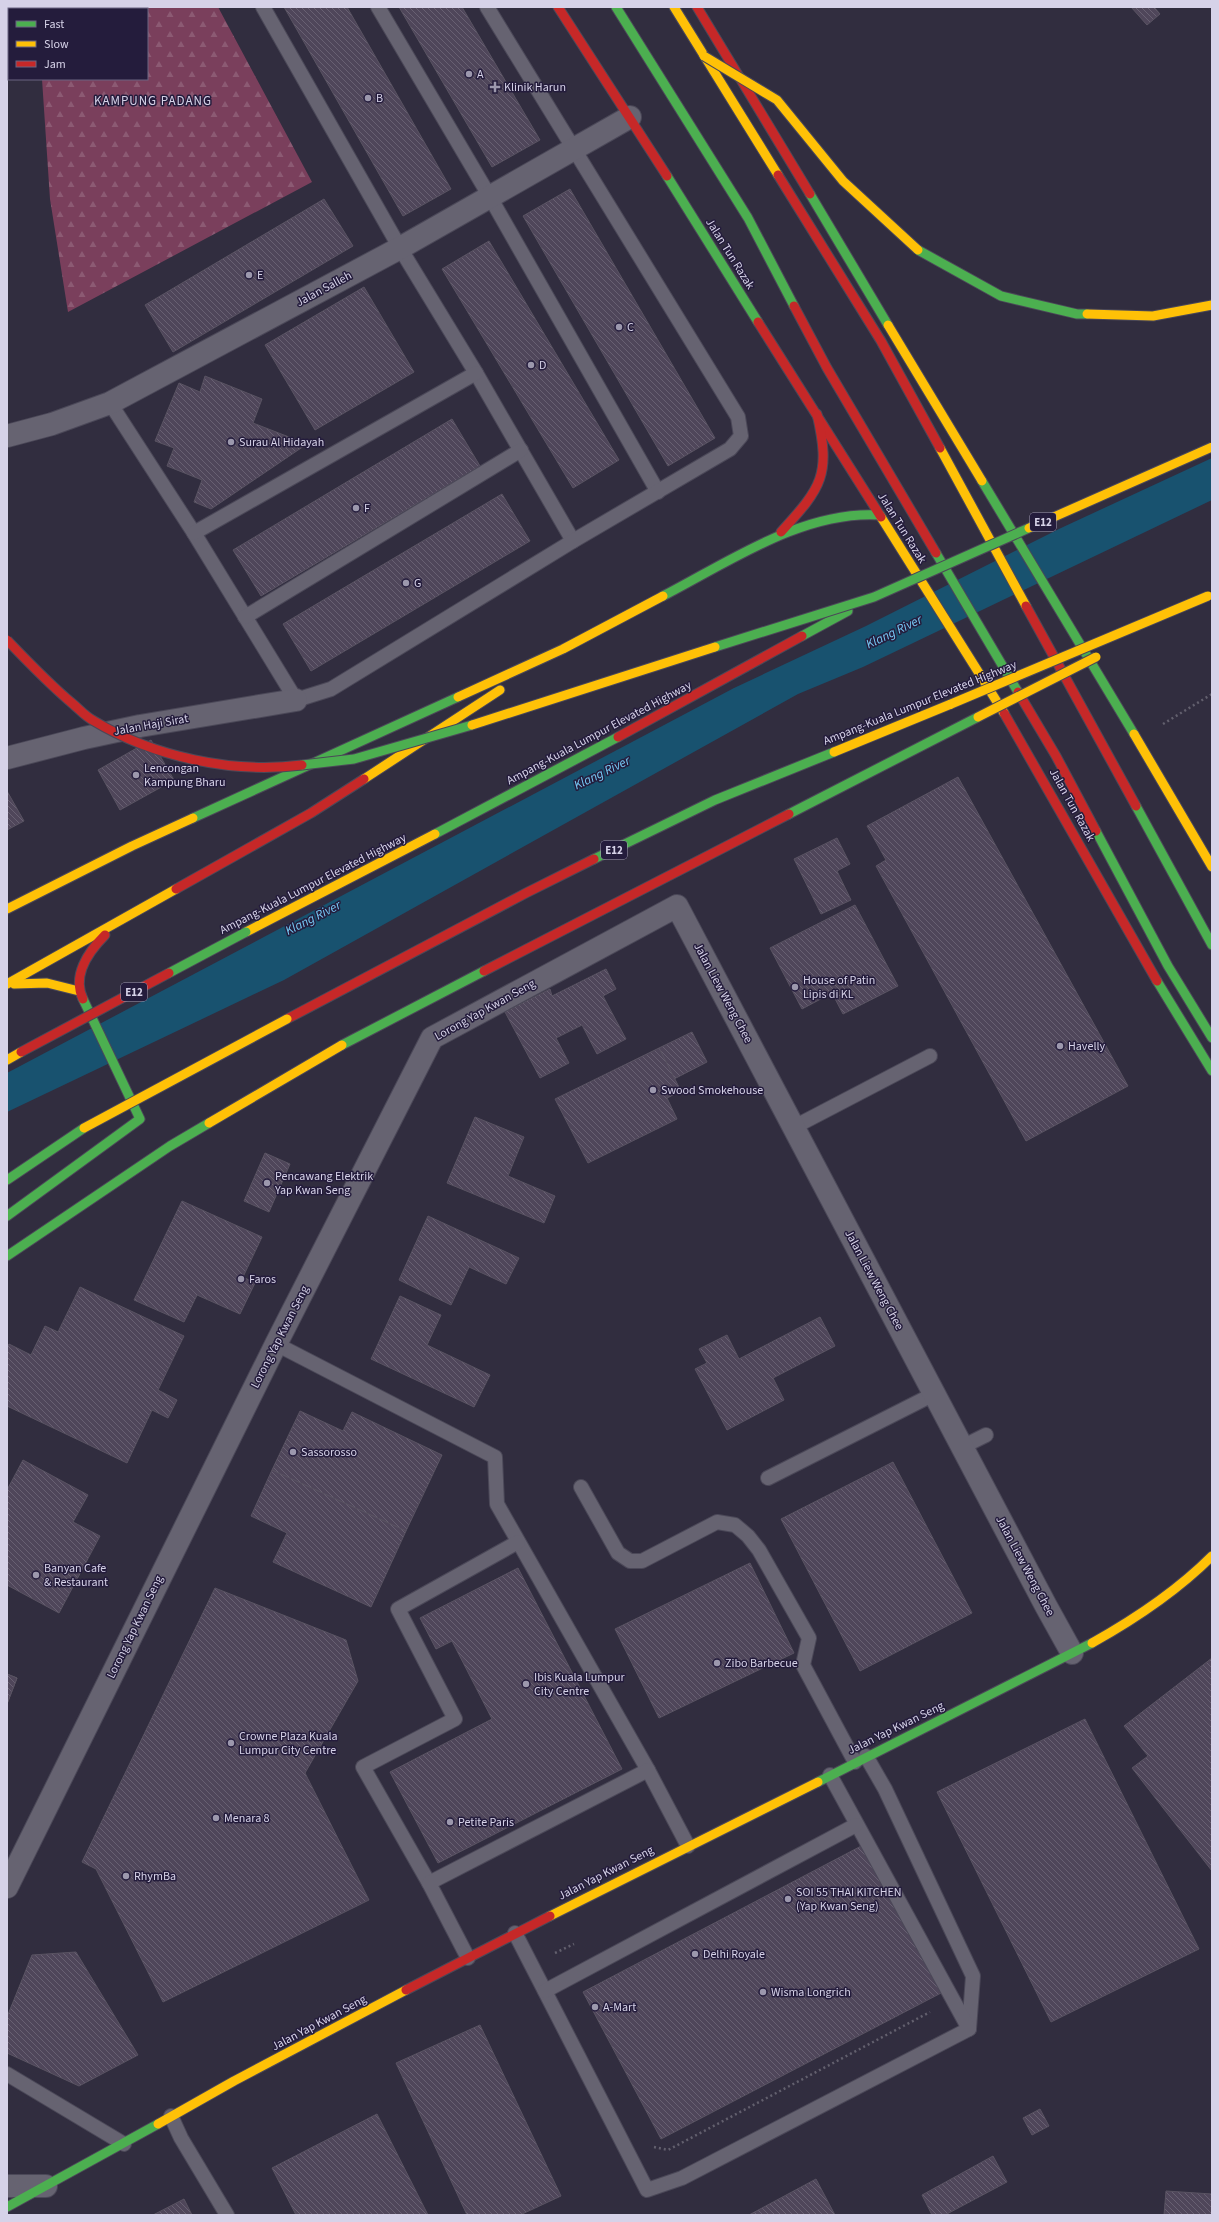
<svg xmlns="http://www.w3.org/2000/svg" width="1219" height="2222" viewBox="0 0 1219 2222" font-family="'Source Sans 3',sans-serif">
<defs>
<pattern id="forest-firs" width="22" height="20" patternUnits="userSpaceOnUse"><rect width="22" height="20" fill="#7a3f5c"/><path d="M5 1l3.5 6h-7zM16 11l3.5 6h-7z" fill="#8c5a73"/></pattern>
<pattern id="building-back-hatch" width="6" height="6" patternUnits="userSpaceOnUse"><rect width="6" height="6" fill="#4f465a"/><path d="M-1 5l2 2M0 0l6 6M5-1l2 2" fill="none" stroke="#686072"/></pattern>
</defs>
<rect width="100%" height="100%" fill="#312d3f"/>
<path fill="url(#forest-firs)" d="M46 7H218L312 182 68 312 50 199 42 79H147V9H46Z"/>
<path fill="#18526f" d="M1212 458V500L863 667 798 694 284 980 7 1112V1073L734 688 866 626 1061 528Z"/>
<g fill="url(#building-back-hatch)" stroke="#595362">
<path d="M284 7H347L451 189 403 216Z"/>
<path d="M399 7H462L540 140 492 167Z"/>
<path d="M1131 7H1154L1160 14 1147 25Z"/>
<path d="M570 189 715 438 668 466 523 216Z"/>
<path d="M324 199 353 246 173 352 145 305Z"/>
<path d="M489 241 619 460 573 488 442 269Z"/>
<path d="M364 287 414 372 315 430 265 345Z"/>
<path d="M205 376 262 399 253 423 307 444 211 509 194 502 202 480 167 466 174 448 155 441 179 383 200 392Z"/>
<path d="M452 419 480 466 261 596 233 550Z"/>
<path d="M502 494 530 541 311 671 283 624Z"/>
<path d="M151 740 174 780 120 810 98 770Z"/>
<path d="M958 777 1128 1086 1026 1141 876 866 886 860 867 826Z"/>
<path d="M7 791 24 821 7 830Z"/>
<path d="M837 838 850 864 837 871 851 900 821 914 794 859Z"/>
<path d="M855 905 898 986 843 1014 832 993 802 1009 770 948Z"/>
<path d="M606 969 616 989 603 996 626 1039 597 1054 582 1025 556 1038 569 1063 540 1078 505 1012 550 989 552 996Z"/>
<path d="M692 1032 707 1062 674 1079 659 1048Z"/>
<path d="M659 1048 681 1091 667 1098 677 1119 588 1163 555 1099Z"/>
<path d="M475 1117 524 1137 508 1176 555 1196 544 1223 447 1183Z"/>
<path d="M265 1153 290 1164 269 1212 244 1201Z"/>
<path d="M182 1201 262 1237 243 1277 255 1283 240 1314 197 1295 184 1322 134 1300Z"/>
<path d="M428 1216 519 1258 506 1284 469 1267 451 1305 399 1280Z"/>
<path d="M80 1287 184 1336 158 1390 177 1400 168 1418 152 1410 127 1463 7 1406V1348L9 1344 31 1355 45 1326 58 1332Z"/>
<path d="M400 1296 441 1315 427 1345 490 1375 474 1407 371 1359Z"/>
<path d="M820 1317 835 1346 773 1378 784 1400 727 1430 695 1369 707 1363 699 1349 727 1335 739 1359Z"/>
<path d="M300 1411 343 1431 352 1412 442 1455 406 1531 272 1470Z"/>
<path d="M23 1460 88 1495 73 1522 100 1536 59 1613 7 1585V1490Z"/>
<path d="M893 1462 972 1613 860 1671 781 1519Z"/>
<path d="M272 1470 406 1531 371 1607 273 1562 287 1533 251 1516Z"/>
<path d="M750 1563 794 1653 659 1718 615 1629Z"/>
<path d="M518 1568 622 1769 438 1863 390 1772 492 1719 452 1641 436 1649 420 1618Z"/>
<path d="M215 1588 346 1640 358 1681 305 1773 369 1900 163 2002 96 1869 82 1862Z"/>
<path d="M1212 1658V1871L1132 1768 1148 1756 1124 1726Z"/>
<path d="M7 1674 17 1678 7 1704Z"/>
<path d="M7 1674 17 1678 7 1704Z"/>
<path d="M1085 1719 1199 1949 1051 2022 937 1792Z"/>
<path d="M865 1844 943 1992 661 2139 583 1992Z"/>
<path d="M76 1952 138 2055 79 2086 7 2053V2017L32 1955Z"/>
<path d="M480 2025 561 2196 520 2215H467L396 2063Z"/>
<path d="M1040 2109 1049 2126 1032 2135 1023 2118Z"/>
<path d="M377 2114 428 2215H296L272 2168Z"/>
<path d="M993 2156 1007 2182 945 2215H932L922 2195Z"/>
<path d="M816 2179 835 2215H749Z"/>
<path d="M1166 2191 1212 2194V2215H1164Z"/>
<path d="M184 2199 192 2215H153Z"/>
</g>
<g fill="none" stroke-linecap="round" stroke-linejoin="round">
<defs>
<g id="lane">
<path d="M263 7 400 248 476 373 573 541"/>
<path d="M378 7 490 197 658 492"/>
<path d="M110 403 194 533 296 700 331 689 573 541 730 449 741 436 738 417 487 7"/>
<path d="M194 533 476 373"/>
<path d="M245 617 521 450"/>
<path d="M794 1127 930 1056"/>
<path d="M276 1344 495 1457 497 1504 648 1770"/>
<path d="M962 1447 986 1435"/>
<path d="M768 1478 934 1394"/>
<path d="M581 1487 618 1553 630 1561H642L717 1522 735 1525 748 1536 759 1550 809 1638 803 1665 855 1762"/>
<path d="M866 1756 885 1789 973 1976 969 2029"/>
<path d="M429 1883 363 1767 455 1719 398 1609 518 1542"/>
<path d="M515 1933 647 2190 682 2178 969 2029 830 1775"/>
<path d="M468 1958 429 1883 648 1770 688 1846"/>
<path d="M545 1991 856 1825"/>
<path d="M7 2074 124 2144"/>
<path d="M171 2116 181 2138 227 2215"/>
</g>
<g id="street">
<path d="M7 436 52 424 110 403 400 248 630 117"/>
<path d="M7 758 84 738 140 726 296 700"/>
<path d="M7 1887 276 1344 432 1038 677 906 1046 1606 1072 1653"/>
<path d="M7 2186H46"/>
</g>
<g id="fast">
<path d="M616 7 748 218 794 306"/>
<path d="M667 176 758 322"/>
<path d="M810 194 888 325"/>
<path d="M982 481 1134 734"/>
<path d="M936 553 1018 692"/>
<path d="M663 596C729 562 803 510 880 515"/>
<path d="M802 636 848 611"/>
<path d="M1136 806 1212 945"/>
<path d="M789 814 978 717"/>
<path d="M193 818 458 697"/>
<path d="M1096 831 1168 966 1212 1038"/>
<path d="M435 834 618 737"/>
<path d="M594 859 715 800 834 752"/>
<path d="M1157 981 1212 1071"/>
<path d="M342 1045 484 971"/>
<path d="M7 1180 84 1128"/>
<path d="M7 1216 140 1119 83 999"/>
<path d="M7 1256 170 1146 209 1123"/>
<path d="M818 1782 1092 1643"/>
<path d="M7 2207 158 2124"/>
</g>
<g id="slow">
<path d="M674 7 778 175"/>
<path d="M888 325 982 481"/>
<path d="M940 448 1026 606"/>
<path d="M881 517 1004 713"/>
<path d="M458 697 563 649 663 596"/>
<path d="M1134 734 1212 867"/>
<path d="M834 752 951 704"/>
<path d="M364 779 500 690"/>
<path d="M7 909 132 846 193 818"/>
<path d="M246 932 435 834"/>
<path d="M7 984 176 889"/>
<path d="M14 984 47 983 79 991"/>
<path d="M7 1060 21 1052"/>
<path d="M209 1123 342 1045"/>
<path d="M1092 1643C1135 1619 1177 1591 1212 1556"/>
<path d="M550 1916 818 1782"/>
<path d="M158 2124 234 2081 406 1990"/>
</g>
<g id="jam">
<path d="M558 7 667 176"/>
<path d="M697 7 810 194"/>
<path d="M778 175 881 341 940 448"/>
<path d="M794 306 827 368 936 553"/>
<path d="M758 322 881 517"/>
<path d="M781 532C822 487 831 475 817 414"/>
<path d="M1026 606 1136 806"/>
<path d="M1018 692 1056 756 1096 831"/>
<path d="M1004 713 1157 981"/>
<path d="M618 737 802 636"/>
<path d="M176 889 311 813 364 779"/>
<path d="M484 971 789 814"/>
<path d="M83 999C72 976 88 952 105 935"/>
<path d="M287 1019 526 893 594 859"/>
<path d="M406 1990 550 1916"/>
</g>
</defs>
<use href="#lane" stroke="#4b4858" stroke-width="16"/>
<use href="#street" stroke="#4b4858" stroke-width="24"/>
<use href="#fast" stroke="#4b4858" stroke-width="11"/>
<use href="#slow" stroke="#4b4858" stroke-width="11"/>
<use href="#jam" stroke="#4b4858" stroke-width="11"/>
<g stroke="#63606e" stroke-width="2.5" stroke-dasharray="2 3" stroke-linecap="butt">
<path d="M1163 724 1212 694"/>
<path d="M555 1953 574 1944"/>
<path d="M654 2147 668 2150 930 2012"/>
</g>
<use href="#lane" stroke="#666371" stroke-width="14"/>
<use href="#street" stroke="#666371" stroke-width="22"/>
<use href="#fast" stroke="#4caf50" stroke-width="9"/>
<use href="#slow" stroke="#ffc107" stroke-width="9"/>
<use href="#jam" stroke="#c62828" stroke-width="9"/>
<defs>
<g id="fast-bridge">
<path d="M918 250 1001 296 1077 314H1087"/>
<path d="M715 647 874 597 1029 528"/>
<path d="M302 765 354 759 472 725"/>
<path d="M169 973 246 932"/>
</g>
<g id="slow-bridge">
<path d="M704 56 777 100 843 181 918 250"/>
<path d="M1087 314 1153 316 1212 305"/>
<path d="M1029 528 1212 447"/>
<path d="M951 704 1208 596"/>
<path d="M978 717 1096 657"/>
<path d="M472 725 715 647"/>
<path d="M84 1128 287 1019"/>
</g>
<g id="jam-bridge">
<path d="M7 640C28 662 49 684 73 704 79 709 86 717 94 721 154 757 233 774 302 765"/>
<path d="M21 1052 169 973"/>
</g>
</defs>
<use href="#fast-bridge" stroke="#4b4858" stroke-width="11" stroke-linecap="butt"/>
<use href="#slow-bridge" stroke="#4b4858" stroke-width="11" stroke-linecap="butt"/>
<use href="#jam-bridge" stroke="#4b4858" stroke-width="11" stroke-linecap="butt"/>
<use href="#fast-bridge" stroke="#4caf50" stroke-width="9"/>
<use href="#slow-bridge" stroke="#ffc107" stroke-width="9"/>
<use href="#jam-bridge" stroke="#c62828" stroke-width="9"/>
</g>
<g fill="#9c98ad" stroke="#241c3c" stroke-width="1.5">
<circle cx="469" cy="74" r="4"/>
<path d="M493 81h4v4h4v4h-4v4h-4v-4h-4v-4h4z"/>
<circle cx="368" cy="98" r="4"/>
<circle cx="249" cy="275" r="4"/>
<circle cx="619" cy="327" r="4"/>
<circle cx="531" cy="365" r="4"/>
<circle cx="231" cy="442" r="4"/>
<circle cx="356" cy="508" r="4"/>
<circle cx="406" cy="583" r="4"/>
<circle cx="136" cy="775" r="4"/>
<circle cx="795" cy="987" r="4"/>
<circle cx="1060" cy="1046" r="4"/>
<circle cx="653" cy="1090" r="4"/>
<circle cx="267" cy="1183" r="4"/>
<circle cx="241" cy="1279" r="4"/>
<circle cx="293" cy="1452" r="4"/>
<circle cx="36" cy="1575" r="4"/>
<circle cx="717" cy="1663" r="4"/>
<circle cx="526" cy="1684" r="4"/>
<circle cx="231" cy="1743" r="4"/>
<circle cx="216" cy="1818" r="4"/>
<circle cx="450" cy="1822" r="4"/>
<circle cx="126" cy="1876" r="4"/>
<circle cx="788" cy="1899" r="4"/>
<circle cx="695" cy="1954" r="4"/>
<circle cx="763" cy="1992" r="4"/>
<circle cx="595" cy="2007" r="4"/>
</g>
<g text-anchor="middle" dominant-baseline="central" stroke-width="3" stroke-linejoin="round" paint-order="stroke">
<g fill="#241c3c" stroke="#a19bb4" stroke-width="1">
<rect x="1030" y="513" width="26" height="18" rx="3"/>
<rect x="601" y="841" width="26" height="18" rx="3"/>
<rect x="121" y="983" width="26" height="18" rx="3"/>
</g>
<g font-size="11" font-weight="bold" fill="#d6d2e8">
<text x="1043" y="522">E12</text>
<text x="614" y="850">E12</text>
<text x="134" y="992">E12</text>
</g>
<g font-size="12" fill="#d6d2e8" stroke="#241c3c" text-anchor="start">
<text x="477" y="74">A</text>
<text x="504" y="87">Klinik Harun</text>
<text x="376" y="98">B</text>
<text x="257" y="275">E</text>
<text x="627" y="327">C</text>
<text x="539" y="365">D</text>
<text x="239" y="442">Surau Al Hidayah</text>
<text x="364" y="508">F</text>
<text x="414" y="583">G</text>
<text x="144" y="768">Lencongan<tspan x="144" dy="14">Kampung Bharu</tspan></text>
<text x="803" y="980">House of Patin<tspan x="803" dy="14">Lipis di KL</tspan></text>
<text x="1068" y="1046">Havelly</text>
<text x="661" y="1090">Swood Smokehouse</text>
<text x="275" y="1176">Pencawang Elektrik<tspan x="275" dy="14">Yap Kwan Seng</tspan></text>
<text x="249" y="1279">Faros</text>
<text x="301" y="1452">Sassorosso</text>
<text x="44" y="1568">Banyan Cafe<tspan x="44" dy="14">&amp; Restaurant</tspan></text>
<text x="725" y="1663">Zibo Barbecue</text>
<text x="534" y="1677">Ibis Kuala Lumpur<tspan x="534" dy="14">City Centre</tspan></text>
<text x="239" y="1736">Crowne Plaza Kuala<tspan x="239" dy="14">Lumpur City Centre</tspan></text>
<text x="224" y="1818">Menara 8</text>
<text x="458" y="1822">Petite Paris</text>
<text x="134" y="1876">RhymBa</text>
<text x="796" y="1892">SOI 55 THAI KITCHEN<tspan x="796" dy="14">(Yap Kwan Seng)</tspan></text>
<text x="703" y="1954">Delhi Royale</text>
<text x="771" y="1992">Wisma Longrich</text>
<text x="603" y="2007">A-Mart</text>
</g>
<g font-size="12" fill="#d6d2e8" stroke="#241c3c">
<text transform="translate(730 254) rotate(58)">Jalan Tun Razak</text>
<text transform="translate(324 289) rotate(-28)">Jalan Salleh</text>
<text transform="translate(902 528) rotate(58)">Jalan Tun Razak</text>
<text transform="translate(920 703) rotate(-22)">Ampang-Kuala Lumpur Elevated Highway</text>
<text transform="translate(151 725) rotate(-10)">Jalan Haji Sirat</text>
<text transform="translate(599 733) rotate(-28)">Ampang-Kuala Lumpur Elevated Highway</text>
<text transform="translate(1072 805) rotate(61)">Jalan Tun Razak</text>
<text transform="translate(313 884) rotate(-27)">Ampang-Kuala Lumpur Elevated Highway</text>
<text transform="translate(723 993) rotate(62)">Jalan Liew Weng Chee</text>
<text transform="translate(485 1010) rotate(-29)">Lorong Yap Kwan Seng</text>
<text transform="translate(874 1280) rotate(62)">Jalan Liew Weng Chee</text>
<text transform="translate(280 1337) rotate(-63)">Lorong Yap Kwan Seng</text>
<text transform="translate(1025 1566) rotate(62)">Jalan Liew Weng Chee</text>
<text transform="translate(135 1627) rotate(-64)">Lorong Yap Kwan Seng</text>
<text transform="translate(896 1728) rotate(-26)">Jalan Yap Kwan Seng</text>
<text transform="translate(606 1873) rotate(-27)">Jalan Yap Kwan Seng</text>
<text transform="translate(319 2023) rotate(-28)">Jalan Yap Kwan Seng</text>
</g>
<g font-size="13" letter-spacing="1" fill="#d6d2e8" stroke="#241c3c">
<text x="153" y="101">KAMPUNG PADANG</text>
</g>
<g font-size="13" font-style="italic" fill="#77cbf7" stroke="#241c3c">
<text transform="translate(894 632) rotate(-26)">Klang River</text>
<text transform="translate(602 773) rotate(-26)">Klang River</text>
<text transform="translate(313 918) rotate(-27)">Klang River</text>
</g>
</g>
<rect width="1219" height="2222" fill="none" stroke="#d6d2e8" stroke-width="16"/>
<rect x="8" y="8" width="140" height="72" fill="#241c3c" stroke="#6b6581"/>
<rect x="16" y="21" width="20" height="6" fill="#4caf50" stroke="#6b6581"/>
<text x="44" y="28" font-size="12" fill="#d6d2e8">Fast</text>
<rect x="16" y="41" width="20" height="6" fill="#ffc107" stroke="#6b6581"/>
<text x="44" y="48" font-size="12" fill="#d6d2e8">Slow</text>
<rect x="16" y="61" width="20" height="6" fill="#c62828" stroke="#6b6581"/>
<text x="44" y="68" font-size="12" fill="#d6d2e8">Jam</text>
</svg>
